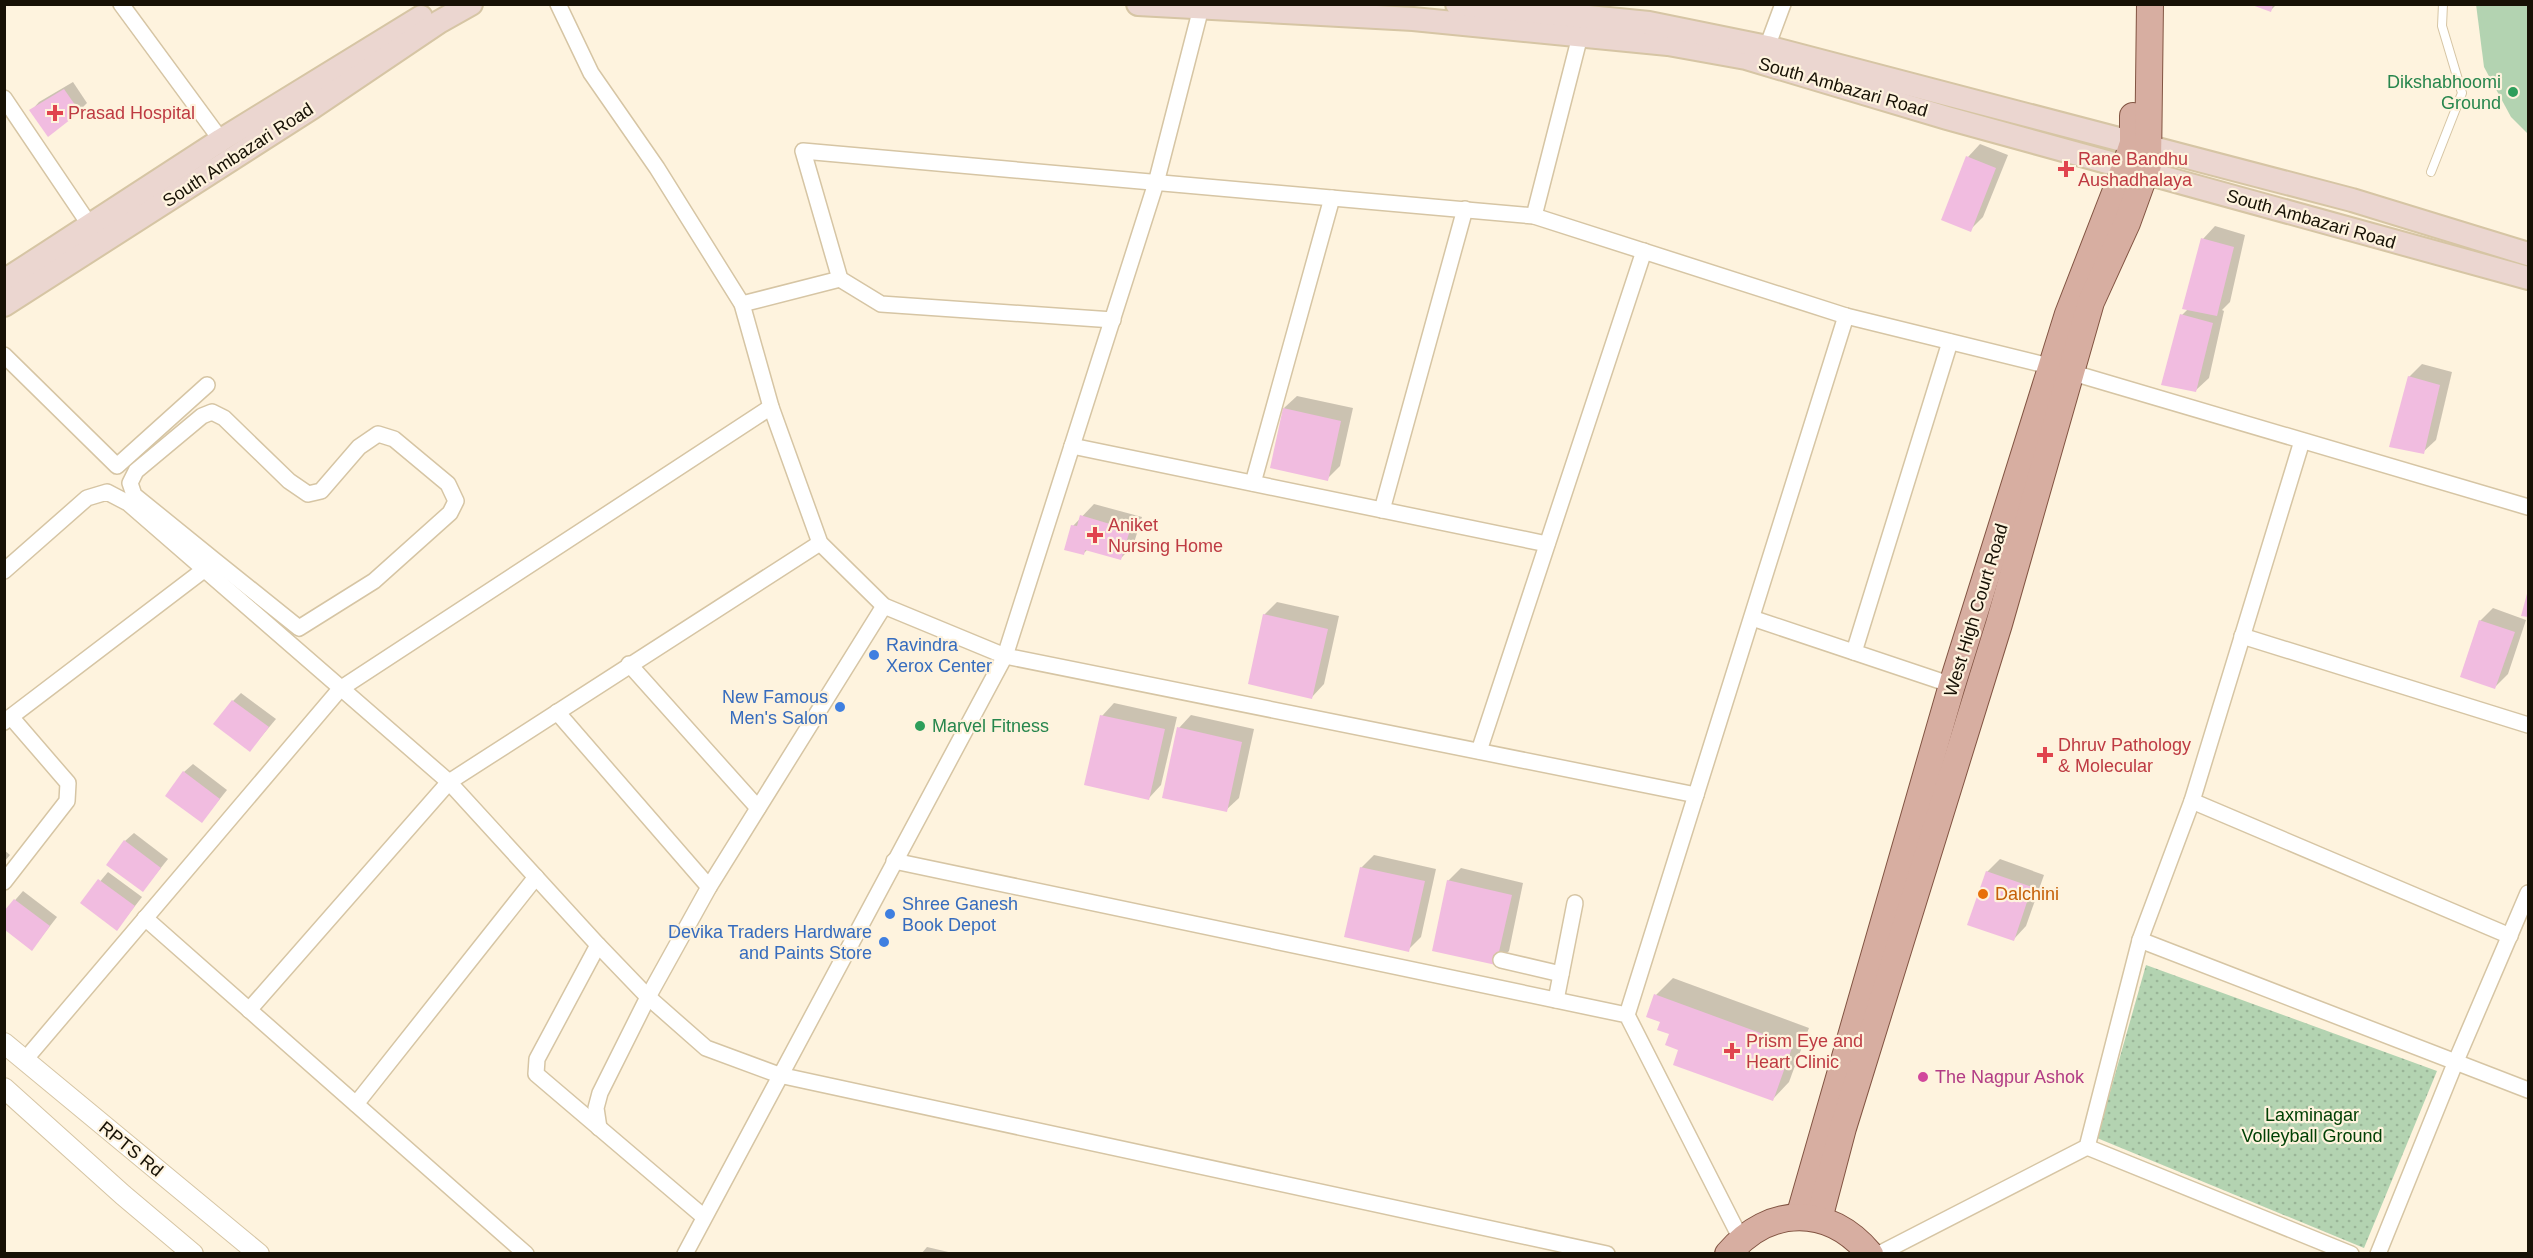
<svg xmlns="http://www.w3.org/2000/svg" width="2533" height="1258" viewBox="0 0 2533 1258" font-family="Helvetica,sans-serif">
<defs>
<pattern id="park-dots" width="8" height="8" patternUnits="userSpaceOnUse" patternTransform="scale(1.5)"><rect width="8" height="8" fill="#b3d3b1"/><path d="M2 2h.1M6 6h.1" fill="none" stroke="#99b497" stroke-width="1.8" stroke-linecap="round"/></pattern>
</defs>
<rect width="100%" height="100%" fill="#fef3de"/>
<path fill="url(#park-dots)" d="M2146 965 2437 1071 2364 1248 2097 1138Z"/>
<path fill="#b3d3b1" d="M2476 4 2528 5V134L2511 117 2484 67Z"/>
<g fill="#0003">
<path d="M2253 4H2277L2271 10Z"/>
<path d="M73 82 87 103 79 111H31L39 102Z"/>
<path d="M1980 144 2008 155 1983 217 1970 230 1968 157Z"/>
<path d="M2215 226 2245 235 2230 302 2222 310 2224 311 2209 378 2196 390 2182 315 2188 309 2203 239Z"/>
<path d="M2422 364 2452 372 2436 440 2423 452 2409 377Z"/>
<path d="M1297 396 1353 408 1340 466 1327 479 1284 408Z"/>
<path d="M1094 504 1142 517 1133 546 1121 558 1088 549 1084 553 1073 526Z"/>
<path d="M1277 602 1339 616 1324 684 1312 697 1264 615Z"/>
<path d="M2493 608 2526 620 2508 674 2495 687 2480 621Z"/>
<path d="M241 693 276 719 250 750 233 701Z"/>
<path d="M1114 703 1177 717 1161 785 1149 798 1102 716Z"/>
<path d="M1191 715 1254 729 1239 798 1226 810 1179 728Z"/>
<path d="M193 764 227 790 202 821 184 772Z"/>
<path d="M134 833 168 859 143 890 125 841Z"/>
<path d="M4 850 10 855 4 862Z"/>
<path d="M1374 855 1436 869 1421 937 1408 950 1361 868Z"/>
<path d="M2000 859 2044 875 2026 926 2014 939 1987 872Z"/>
<path d="M1461 868 1523 883 1509 951 1496 963 1448 881Z"/>
<path d="M108 872 142 897 117 929 82 903Z"/>
<path d="M23 891 57 917 32 949 4 928V913Z"/>
<path d="M1673 978 1809 1028 1789 1082 1773 1099 1680 1049 1662 1021 1656 995Z"/>
<path d="M927 1247 957 1254H921Z"/>
</g>
<g fill="#f1bce0">
<path d="M2252 5H2273L2271 12Z"/>
<path d="M64 89 80 112 48 137 29 110Z"/>
<path d="M1966 156 1996 168 1971 232 1941 220Z"/>
<path d="M2201 238 2234 247 2217 316 2182 309Z"/>
<path d="M2180 314 2213 323 2196 392 2161 385Z"/>
<path d="M2408 376 2440 385 2424 454 2389 447Z"/>
<path d="M1283 408 1341 421 1328 481 1270 468Z"/>
<path d="M1080 515 1130 530 1121 560 1085 550 1084 555 1064 550 1071 525 1077 526Z"/>
<path d="M2528 590V617L2521 616Z"/>
<path d="M1263 614 1328 629 1312 699 1248 684Z"/>
<path d="M2479 620 2515 632 2495 689 2460 677Z"/>
<path d="M232 700 269 727 250 752 213 724Z"/>
<path d="M1100 715 1165 729 1149 800 1084 785Z"/>
<path d="M1177 727 1242 742 1227 812 1162 798Z"/>
<path d="M183 771 220 799 202 823 165 796Z"/>
<path d="M124 840 161 868 143 892 106 865Z"/>
<path d="M1360 867 1425 881 1409 952 1344 937Z"/>
<path d="M1986 871 2032 887 2014 941 1967 925Z"/>
<path d="M98 879 135 906 117 931 80 903Z"/>
<path d="M1447 880 1512 895 1496 965 1432 951Z"/>
<path d="M14 899 50 926 32 951 5 930V910Z"/>
<path d="M1654 994 1793 1045 1773 1101 1673 1065 1678 1050 1665 1045 1669 1034 1657 1030 1660 1022 1646 1017Z"/>
</g>
<g fill="none" stroke-linecap="round" stroke-linejoin="round">
<defs>
<path id="service" d="M2431 172 2462 93 2442 26 2443 4"/>
<g id="minor">
<path d="M121 4 221 140"/>
<path d="M558 4 591 73 657 168 742 304 771 407 820 543 884 606 1005 656 1696 795"/>
<path d="M1767 47 1783 4"/>
<path d="M4 98 89 224"/>
<path d="M1534 216 1580 36"/>
<path d="M742 304 840 279"/>
<path d="M1113 320 881 304 840 279 803 151 1534 216 1846 316 2053 367 2528 507"/>
<path d="M4 355 117 466 207 385"/>
<path d="M1072 446 1547 544"/>
<path d="M1253 483 1332 198"/>
<path d="M1382 510 1465 209"/>
<path d="M4 571 87 498 107 492 128 503 449 782 598 945 648 997 706 1048 779 1075 1607 1254"/>
<path d="M1752 618 1952 685"/>
<path d="M2242 636 2528 725"/>
<path d="M1854 652 1950 342"/>
<path d="M629 664 758 808"/>
<path d="M557 712 709 887"/>
<path d="M4 722 205 569 213 559 134 495 130 483 136 471 202 416 212 412 224 418 289 481 308 494 321 491 359 447 378 434 394 439 448 484 456 501 450 513 374 581 299 628 213 559"/>
<path d="M1479 751 1644 251"/>
<path d="M2192 801 2510 936"/>
<path d="M894 861 1627 1015 1741 1239"/>
<path d="M4 882 67 801 68 783 11 717"/>
<path d="M145 918 526 1254"/>
<path d="M2140 940 2528 1090"/>
<path d="M598 945 537 1059 536 1074 704 1217"/>
<path d="M1501 960 1561 974"/>
<path d="M1556 1000 1575 903"/>
<path d="M249 1010 449 782 820 543"/>
<path d="M1627 1015 1846 316"/>
<path d="M24 1061 340 689 771 407"/>
<path d="M356 1104 536 877"/>
<path d="M599 1128 596 1108 600 1093 648 997 709 887 884 606"/>
<path d="M2087 1147 2351 1254"/>
<path d="M685 1254 1005 656 1156 183 1202 4"/>
<path d="M1879 1254 2087 1147 2140 940 2192 801 2302 441"/>
<path d="M2378 1254 2456 1061 2528 893"/>
</g>
<g id="tertiary">
<path d="M4 1043 259 1254"/>
<path d="M4 1088 123 1195 193 1254"/>
</g>
<g id="secondary">
<path d="M1138 4 1413 19 1668 44 1746 58 1947 118 2528 278"/>
<path d="M1457 4 1649 23 1767 47 2352 200 2528 254"/>
<path d="M4 281 221 140 421 17"/>
<path d="M4 305 313 107 439 22 471 4"/>
</g>
<g id="primary">
<path d="M1799 1217 1952 685 2068 314 2125 167 2133 143V116"/>
<path d="M1819 1219 1843 1128 1999 624 2091 302 2127 223 2148 165 2150 4"/>
<path d="M1728 1254C1770 1205 1829 1205 1870 1254"/>
</g>
</defs>
<use href="#service" stroke="#d6c5a4" stroke-width="10"/>
<use href="#minor" stroke="#d6c5a4" stroke-width="18"/>
<use href="#tertiary" stroke="#d6c5a4" stroke-width="22"/>
<use href="#secondary" stroke="#d6c5a4" stroke-width="26"/>
<use href="#primary" stroke="#825442" stroke-width="28"/>
<use href="#service" stroke="#fff" stroke-width="8"/>
<use href="#minor" stroke="#fff" stroke-width="15"/>
<use href="#tertiary" stroke="#fff" stroke-width="20"/>
<use href="#secondary" stroke="#ebd6d0" stroke-width="22"/>
<use href="#primary" stroke="#d7aea1" stroke-width="26"/>
</g>
<g fill="#2e9e5b" stroke="#fef3de" stroke-width="2">
<circle cx="2513" cy="92" r="6"/>
<circle cx="920" cy="726" r="6"/>
</g>
<g fill="#e0444e" stroke="#fef3de" stroke-width="2">
<path d="M52 104h6v6h6v6h-6v6h-6v-6h-6v-6h6z"/>
<path d="M2063 160h6v6h6v6h-6v6h-6v-6h-6v-6h6z"/>
<path d="M1092 526h6v6h6v6h-6v6h-6v-6h-6v-6h6z"/>
<path d="M2042 746h6v6h6v6h-6v6h-6v-6h-6v-6h6z"/>
<path d="M1729 1042h6v6h6v6h-6v6h-6v-6h-6v-6h6z"/>
</g>
<g fill="#3f7fe0" stroke="#fef3de" stroke-width="2">
<circle cx="874" cy="655" r="6"/>
<circle cx="840" cy="707" r="6"/>
<circle cx="890" cy="914" r="6"/>
<circle cx="884" cy="942" r="6"/>
</g>
<circle fill="#e8710a" stroke="#fef3de" stroke-width="2" cx="1983" cy="894" r="6"/>
<circle fill="#d1479c" stroke="#fef3de" stroke-width="2" cx="1923" cy="1077" r="6"/>
<g text-anchor="middle" dominant-baseline="central" stroke-width="4.5" stroke-linejoin="round" paint-order="stroke">
<g font-size="18" fill="#27864d" stroke="#fef3de" text-anchor="end">
<text x="2501" y="82">Dikshabhoomi<tspan x="2501" dy="21">Ground</tspan></text>
<text x="932" y="726" text-anchor="start">Marvel Fitness</text>
</g>
<g font-size="18" fill="#171105" stroke="#fef3de">
<text transform="translate(1843 87) rotate(16)">South Ambazari Road</text>
<text transform="translate(238 155) rotate(-33)">South Ambazari Road</text>
<text transform="translate(2311 219) rotate(16)">South Ambazari Road</text>
<text transform="translate(1976 610) rotate(-73)">West High Court Road</text>
<text transform="translate(131 1149) rotate(39)">RPTS Rd</text>
</g>
<g font-size="18" fill="#be3a42" stroke="#fef3de" text-anchor="start">
<text x="68" y="113">Prasad Hospital</text>
<text x="2078" y="159">Rane Bandhu<tspan x="2078" dy="21">Aushadhalaya</tspan></text>
<text x="1108" y="525">Aniket<tspan x="1108" dy="21">Nursing Home</tspan></text>
<text x="2058" y="745">Dhruv Pathology<tspan x="2058" dy="21">&amp; Molecular</tspan></text>
<text x="1746" y="1041">Prism Eye and<tspan x="1746" dy="21">Heart Clinic</tspan></text>
</g>
<g font-size="18" fill="#366cbe" stroke="#fef3de" text-anchor="start">
<text x="886" y="645">Ravindra<tspan x="886" dy="21">Xerox Center</tspan></text>
<text x="828" y="697" text-anchor="end">New Famous<tspan x="828" dy="21">Men's Salon</tspan></text>
<text x="902" y="904">Shree Ganesh<tspan x="902" dy="21">Book Depot</tspan></text>
<text x="872" y="932" text-anchor="end">Devika Traders Hardware<tspan x="872" dy="21">and Paints Store</tspan></text>
</g>
<g font-size="18" fill="#c56008" stroke="#fef3de" text-anchor="start">
<text x="1995" y="894">Dalchini</text>
</g>
<g font-size="18" fill="#b23c85" stroke="#fef3de" text-anchor="start">
<text x="1935" y="1077">The Nagpur Ashok</text>
</g>
<g font-size="18" fill="#004004" stroke="#fef3de">
<text x="2312" y="1115">Laxminagar<tspan x="2312" dy="21">Volleyball Ground</tspan></text>
</g>
</g>
<rect width="2533" height="1258" fill="none" stroke="#171105" stroke-width="12"/>
</svg>
